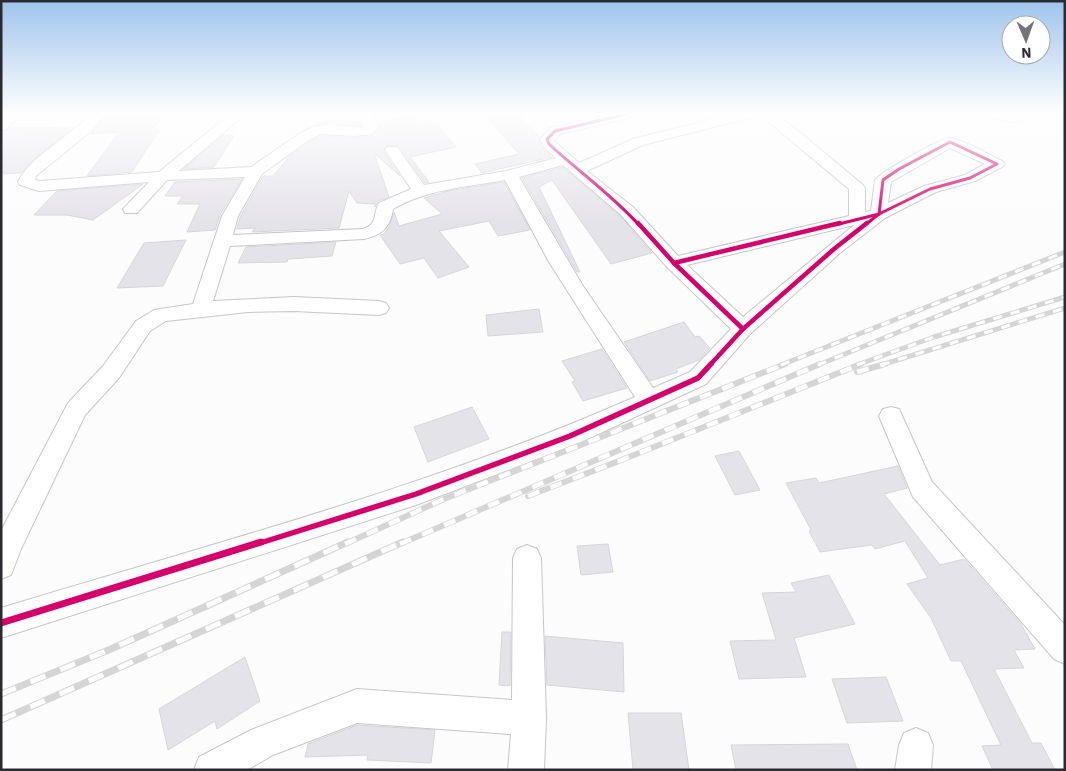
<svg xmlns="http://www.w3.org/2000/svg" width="1066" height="771" viewBox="0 0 1066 771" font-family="'IBM Plex Sans',sans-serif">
<rect width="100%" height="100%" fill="#fcfcfd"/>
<g fill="#e5e3ea" stroke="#d6d6d8">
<path d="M107 114H164L153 129 159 130 132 172 87 176 119 132 91 134Z"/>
<path d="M484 114H518L539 137 538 140 542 148 552 157 482 173 475 164 519 154Z"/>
<path d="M414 115 418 122 433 120 456 147 410 157 429 182 425 183 399 146 387 145 383 151 400 176 374 153 389 197 378 201 375 207V204L357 203 349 191 339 228 252 232 255 228 237 229 240 217 263 176H273L290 156 310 142 321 136 355 138 372 136 380 127 378 122Z"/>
<path d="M338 120 360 122 362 126 330 123 316 125 324 121H339Z"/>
<path d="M74 127 39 155 21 173 1 174V132L10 128Z"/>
<path d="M223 135 234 136 214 167 184 169Z"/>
<path d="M563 167 620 216 652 253 611 264 552 180 539 187 580 272H577L522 178Z"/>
<path d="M242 179 220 215 215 230 187 232 200 204H177L183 196H165L175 182Z"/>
<path d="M504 182 530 230 498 236 489 221 439 231 469 267 438 278 424 258 400 264 380 235 384 234 389 227 394 212 399 226 442 214 424 198 448 191Z"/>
<path d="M143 184 93 220 67 215H34L57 191Z"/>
<path d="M186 240 163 286 117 288 144 243Z"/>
<path d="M336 242 332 256 288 259 287 262 238 263 246 247Z"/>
<path d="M539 309 543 332 488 336 486 315Z"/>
<path d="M684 322 695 337 699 336 710 348 699 360 676 369 678 372 650 381 624 342Z"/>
<path d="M602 349 627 388 583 401 572 382 575 381 562 361Z"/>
<path d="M472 407 489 439 428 462 414 427Z"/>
<path d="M739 451 760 490 735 495 715 456Z"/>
<path d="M898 466 907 488 884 494 940 565 964 559 1021 624 1035 649 1014 650 1024 668 994 669 1032 743H1041L1055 770H993L982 746 1001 745 961 661H951L931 618 907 584 928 578 905 541 875 549 872 545 820 552 809 531 811 530 786 483 816 478 819 483Z"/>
<path d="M608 544 613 572 581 575 577 546Z"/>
<path d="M829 575 855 624 794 638 806 677 739 679 730 641 776 640 762 593 796 592 791 583Z"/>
<path d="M502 632H511L510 686 499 685Z"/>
<path d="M545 636 623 643 624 692 547 685Z"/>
<path d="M245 657 260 701 217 729 215 721 168 750 159 709Z"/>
<path d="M886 677 903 721 847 723 832 679Z"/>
<path d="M628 713H681L689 770H633Z"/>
<path d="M357 725 435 730 431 763 367 760 368 755 305 757 308 744Z"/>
<path d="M848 744 857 770H736L731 745Z"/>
</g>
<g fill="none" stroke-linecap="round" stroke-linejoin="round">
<defs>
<g id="minor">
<path d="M8 114H24L6 129 1 130V119Z"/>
<path d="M91 114H105L91 131 36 176 35 180 40 181 159 172 230 114H245L179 171 251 167 299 134 313 127 330 125 363 128 364 126 358 114H372L378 126 372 134 355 136 321 134 309 140 262 174 238 216 233 235 363 229C379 223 372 215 379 203L411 189 385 150 387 147H397L424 185 506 171 556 158 544 147 540 139 550 128 609 114H634L632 117 560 134 554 140 555 142 579 163 633 139 732 114H755L753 117 643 145 587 171 633 207 678 256 849 216V189L759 114H775L802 134 863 185 865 188V212L871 211 875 180C881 172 939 139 949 138 958 137 992 156 1002 161L1005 164 1002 167 975 181 936 192 885 218 840 253 750 334 706 384 579 443 416 505 1 638V608C214 543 431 487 635 397L549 262 505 180C467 187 427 189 393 209 390 228 382 235 364 239L230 246 213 301 294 297 379 301 386 303 389 308 386 313 379 315 294 311 248 312 166 321 150 331 119 378 85 415 21 549 11 575 1 579V531L68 403 103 366 136 321 154 310 193 304 222 216 245 177 167 180 137 213H125L123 209 149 182 39 191 20 185 18 182C27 159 72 135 91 114ZM950 148 985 164 965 175 924 186 888 203 891 182ZM563 165 621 215 667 267 731 329 690 372 653 388 583 286 519 177ZM854 225 743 317 687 265Z"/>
<path d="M989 114H1029C1017 126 1005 121 991 117Z"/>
<path d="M891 407 899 409 932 482 1065 625V664L1054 659 913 497 879 416 883 409Z"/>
<path d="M527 545 537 549 541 558 546 718 544 770H508L511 734 357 723 273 755 247 770H194L199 757 251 730 357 689 512 700 513 558 517 549Z"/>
<path d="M916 728 928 733 933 745 931 770H895L899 745 904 733Z"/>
</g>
</defs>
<use href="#minor" stroke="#c5c6c8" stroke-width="2"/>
<use href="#minor" fill="#fff" fill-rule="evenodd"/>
<defs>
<g id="rail-far2">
<path d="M781 365 1065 252"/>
<path d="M818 365 1065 264"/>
<path d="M857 365 934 337 1065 297"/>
<path d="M881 365 1065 308"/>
</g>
<g id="rail-far1">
<path d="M857 372 885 364"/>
<path d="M528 496 619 461 861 364"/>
<path d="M345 544 444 499 785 364"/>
<path d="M400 544 820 364"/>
</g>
<g id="rail">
<path d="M1 694 111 649 348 542"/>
<path d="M1 720 403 542"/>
</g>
</defs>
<use href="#rail-far2" stroke="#d5d5d6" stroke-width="5"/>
<use href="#rail-far1" stroke="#d5d5d6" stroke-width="6"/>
<use href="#rail" stroke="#d5d5d6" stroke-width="7"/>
<use href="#rail-far2" stroke="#fff" stroke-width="3" stroke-dasharray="9" stroke-linecap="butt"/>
<use href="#rail-far1" stroke="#fff" stroke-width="4.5" stroke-dasharray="12" stroke-linecap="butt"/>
<use href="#rail" stroke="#fff" stroke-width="5" stroke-dasharray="16" stroke-linecap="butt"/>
<defs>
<g id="cycleway-far3">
<path d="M627 114 555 131 547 139 549 144C578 171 612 195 639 225"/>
<path d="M950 142 997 164 970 178 930 189 879 214 883 180 899 169Z"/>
<path d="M835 225 879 214"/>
<path d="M865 225 879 214"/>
</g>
<g id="cycleway-far2">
<path d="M638 223 674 263 743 329 710 365"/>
<path d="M674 263 840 223"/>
<path d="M743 329 834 249 867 223"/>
</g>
<path id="cycleway-far1" d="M257 544 416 494 570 436 698 378 711 364"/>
<path id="cycleway" d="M1 623 261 542"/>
</defs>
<use href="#cycleway-far3" stroke="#fff" stroke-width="5"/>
<use href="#cycleway-far2" stroke="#fff" stroke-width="7"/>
<use href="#cycleway-far1" stroke="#fff" stroke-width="9"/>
<use href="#cycleway" stroke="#fff" stroke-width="10"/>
<use href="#cycleway-far3" stroke="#d6006c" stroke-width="3"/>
<use href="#cycleway-far2" stroke="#d6006c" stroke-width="4.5"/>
<use href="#cycleway-far1" stroke="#d6006c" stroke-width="5.5"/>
<use href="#cycleway" stroke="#d6006c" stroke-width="7"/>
</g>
<linearGradient id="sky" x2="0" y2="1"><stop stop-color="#9ec4ec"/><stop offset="0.51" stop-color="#fefefe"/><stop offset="1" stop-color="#fefefe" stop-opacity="0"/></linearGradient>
<rect width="1066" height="222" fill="url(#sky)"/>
<rect width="1066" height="771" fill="none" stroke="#2a2b30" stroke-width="5"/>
<g transform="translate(1026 40) rotate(178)"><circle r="24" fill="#ffffff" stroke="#aaaaac"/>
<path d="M0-4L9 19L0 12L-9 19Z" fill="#747478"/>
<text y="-8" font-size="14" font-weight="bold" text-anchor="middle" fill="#2a2b30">N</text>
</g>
</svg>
